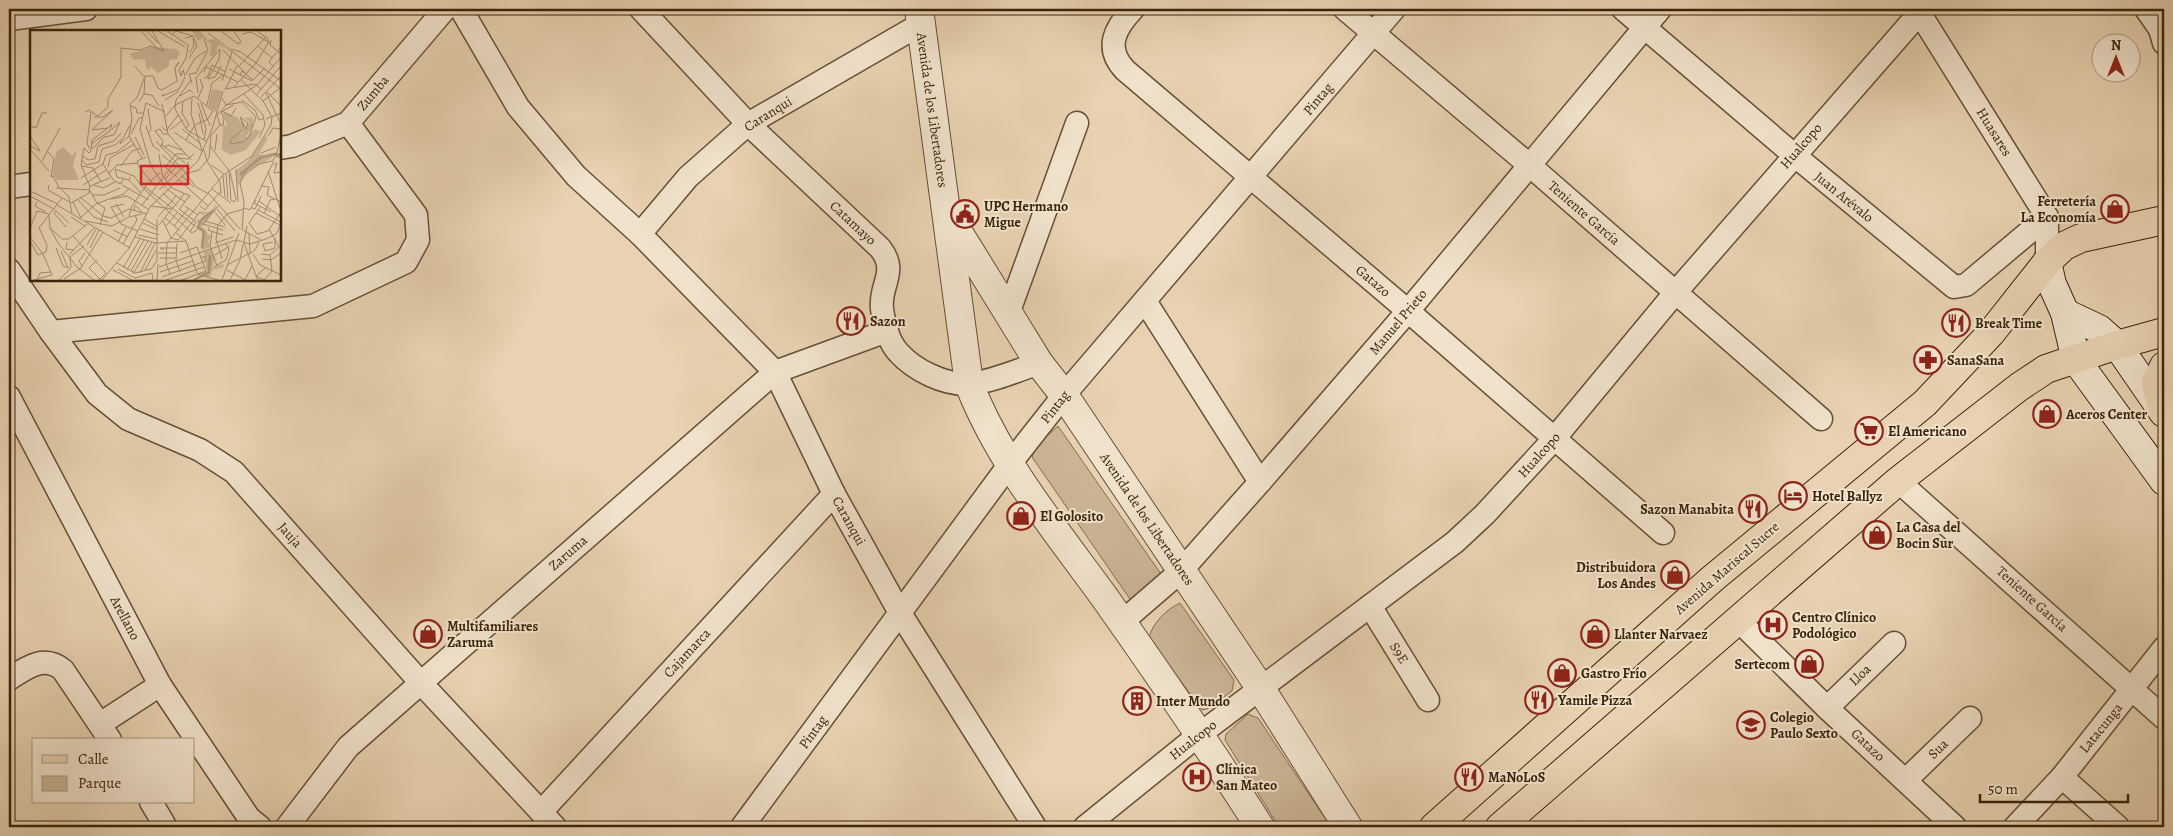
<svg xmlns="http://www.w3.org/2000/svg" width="2173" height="836" viewBox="0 0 2173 836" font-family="Alegreya,serif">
<rect width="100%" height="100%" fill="#e8d2b1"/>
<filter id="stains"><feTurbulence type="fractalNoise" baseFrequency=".004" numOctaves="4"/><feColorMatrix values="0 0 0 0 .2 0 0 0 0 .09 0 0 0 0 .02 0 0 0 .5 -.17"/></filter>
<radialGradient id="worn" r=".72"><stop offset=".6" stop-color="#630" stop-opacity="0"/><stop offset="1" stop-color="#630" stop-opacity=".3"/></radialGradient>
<g fill="#cab495" stroke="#826c50">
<path d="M1058 426 1161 574 1132 602 1032 457 1035 447Z"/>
<path d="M1180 603 1234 680 1232 691 1207 709 1202 710 1149 638C1152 623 1167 609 1180 603Z"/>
<path d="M1248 714 1258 718 1331 827H1279L1225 740 1226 734Z"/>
</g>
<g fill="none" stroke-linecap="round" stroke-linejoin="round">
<defs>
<g id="minor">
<path d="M461 9 518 107 576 176 640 234 775 372 834 494 900 613 1035 827"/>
<path d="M641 9 748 124 880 248C899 272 879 284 882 309 884 323 889 342 898 352 914 370 944 385 969 384 991 382 1019 370 1039 363"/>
<path d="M1133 9C1115 28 1104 48 1125 70L1408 311 1663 533"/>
<path d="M1345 9 1528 164 1821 419"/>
<path d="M1623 9 1794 155 1954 287 1966 285 2047 217"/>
<path d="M1917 9 2047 217V262"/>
<path d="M2146 9 2160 29 2164 43"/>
<path d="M9 19 86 9"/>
<path d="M280 148 292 146 348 123 445 9"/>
<path d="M9 187 31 184"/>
<path d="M640 234 688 177 748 124 921 24"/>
<path d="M9 270 51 332 97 394 128 419 200 450 234 472 421 683 555 827"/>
<path d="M1145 301 1260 482"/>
<path d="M1008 314 1077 123"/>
<path d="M51 332 313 306 406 262 418 240 416 215 348 123"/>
<path d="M9 397 160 685 249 818 260 827"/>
<path d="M1898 481 2164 718"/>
<path d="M1370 606 1428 700"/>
<path d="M1739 621 1827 708 1955 827"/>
<path d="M1122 622 1181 571 1260 482 1408 311 1660 9"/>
<path d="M9 679C26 668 44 654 63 670L110 740"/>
<path d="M1827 708 1894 643"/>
<path d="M100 724 160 685"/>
<path d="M2062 777 2118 827"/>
<path d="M1906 780 1970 718"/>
<path d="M151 802 164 824"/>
<path d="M541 812 834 494"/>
<path d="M287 827 348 747 775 372 887 331"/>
<path d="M742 827 1009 465 1064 395 1394 9"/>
<path d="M1085 827 1200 734 1455 542 1485 514 1554 439 1675 293 1923 9"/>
<path d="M2015 827 2062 777 2164 648"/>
</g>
<g id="tertiary">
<path d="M919 9 969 384C1000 463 1055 529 1105 598 1158 673 1210 749 1260 827"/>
<path d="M952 222 1039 363 1064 395 1261 689 1348 827"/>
</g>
<g id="secondary">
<path d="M2047 262 2052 284 2065 313 2076 360 2164 481"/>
<path d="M2065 313 2099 329 2117 345 2164 413"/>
</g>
<g id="primary">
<path d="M2163 412 2156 383 2164 366"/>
<path d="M1434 827 1712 579 1925 403 1991 333 2047 262 2064 246 2081 238 2164 220"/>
<path d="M1500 827 1898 481 2019 387 2046 369 2117 345 2164 332"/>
</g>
</defs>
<use href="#minor" stroke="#665034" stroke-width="25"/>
<use href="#tertiary" stroke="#665034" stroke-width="30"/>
<use href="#secondary" stroke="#3a240a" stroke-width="30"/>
<use href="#primary" stroke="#3a240a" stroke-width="30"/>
<use href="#minor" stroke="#f0e2cc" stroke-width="22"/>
<use href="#tertiary" stroke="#f0e2cc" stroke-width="28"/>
<use href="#secondary" stroke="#f0e2cc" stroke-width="28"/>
<use href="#primary" stroke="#e8d2b1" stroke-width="28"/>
</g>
<defs>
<symbol id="shop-ring" viewBox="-11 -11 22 22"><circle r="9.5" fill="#f0e2cc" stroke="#8f2418" stroke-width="1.5"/><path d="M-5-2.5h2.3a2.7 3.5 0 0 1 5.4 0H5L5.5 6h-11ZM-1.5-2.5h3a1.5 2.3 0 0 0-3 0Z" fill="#8f2418"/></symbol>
<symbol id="civic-ring" viewBox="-11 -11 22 22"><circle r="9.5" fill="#f0e2cc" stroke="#8f2418" stroke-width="1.5"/><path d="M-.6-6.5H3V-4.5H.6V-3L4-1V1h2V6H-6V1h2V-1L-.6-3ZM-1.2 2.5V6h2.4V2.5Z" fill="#8f2418"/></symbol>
<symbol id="restaurant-ring" viewBox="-11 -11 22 22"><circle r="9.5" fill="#f0e2cc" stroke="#8f2418" stroke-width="1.5"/><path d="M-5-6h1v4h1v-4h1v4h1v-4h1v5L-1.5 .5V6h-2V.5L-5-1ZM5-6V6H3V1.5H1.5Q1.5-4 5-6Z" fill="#8f2418"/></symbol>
<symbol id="pharmacy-ring" viewBox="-11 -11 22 22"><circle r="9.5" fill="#f0e2cc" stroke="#8f2418" stroke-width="1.5"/><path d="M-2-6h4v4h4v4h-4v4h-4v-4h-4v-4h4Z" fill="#8f2418"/></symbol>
<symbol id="supermarket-ring" viewBox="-11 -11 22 22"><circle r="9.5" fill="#f0e2cc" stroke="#8f2418" stroke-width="1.5"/><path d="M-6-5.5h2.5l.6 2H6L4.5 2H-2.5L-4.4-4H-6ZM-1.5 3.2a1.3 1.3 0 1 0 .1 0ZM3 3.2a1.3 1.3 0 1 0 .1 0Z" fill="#8f2418"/></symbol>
<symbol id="hotel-ring" viewBox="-11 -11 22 22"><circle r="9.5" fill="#f0e2cc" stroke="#8f2418" stroke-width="1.5"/><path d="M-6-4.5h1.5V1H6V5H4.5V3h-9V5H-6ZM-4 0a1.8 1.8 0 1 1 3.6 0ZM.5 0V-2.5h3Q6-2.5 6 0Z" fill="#8f2418"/></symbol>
<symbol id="hospital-ring" viewBox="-11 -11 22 22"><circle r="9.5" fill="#f0e2cc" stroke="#8f2418" stroke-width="1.5"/><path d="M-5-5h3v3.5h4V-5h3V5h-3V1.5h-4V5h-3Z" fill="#8f2418"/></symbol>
<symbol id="building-ring" viewBox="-11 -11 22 22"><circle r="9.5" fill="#f0e2cc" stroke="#8f2418" stroke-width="1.5"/><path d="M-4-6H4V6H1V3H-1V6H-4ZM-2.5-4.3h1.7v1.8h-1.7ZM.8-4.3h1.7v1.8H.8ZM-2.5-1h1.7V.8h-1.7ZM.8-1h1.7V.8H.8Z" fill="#8f2418"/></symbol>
<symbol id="university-ring" viewBox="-11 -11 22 22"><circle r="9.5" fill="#f0e2cc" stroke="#8f2418" stroke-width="1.5"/><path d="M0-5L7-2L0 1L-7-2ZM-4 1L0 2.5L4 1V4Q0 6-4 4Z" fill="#8f2418"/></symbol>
</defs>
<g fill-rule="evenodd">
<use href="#shop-ring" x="2099" y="193" width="32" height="32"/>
<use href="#civic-ring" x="949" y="198" width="32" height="32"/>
<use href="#restaurant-ring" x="835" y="305" width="32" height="32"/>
<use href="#restaurant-ring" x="1940" y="307" width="32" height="32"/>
<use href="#pharmacy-ring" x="1912" y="344" width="32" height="32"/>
<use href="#shop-ring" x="2031" y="398" width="32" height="32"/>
<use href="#supermarket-ring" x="1853" y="415" width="32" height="32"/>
<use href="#hotel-ring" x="1777" y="480" width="32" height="32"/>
<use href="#restaurant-ring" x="1737" y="493" width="32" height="32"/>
<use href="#shop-ring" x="1005" y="500" width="32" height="32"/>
<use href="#shop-ring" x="1861" y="519" width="32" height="32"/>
<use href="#shop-ring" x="1659" y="559" width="32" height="32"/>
<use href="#hospital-ring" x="1757" y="609" width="32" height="32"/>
<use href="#shop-ring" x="412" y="618" width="32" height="32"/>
<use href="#shop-ring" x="1579" y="618" width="32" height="32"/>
<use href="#shop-ring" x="1793" y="648" width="32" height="32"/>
<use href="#shop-ring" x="1546" y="657" width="32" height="32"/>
<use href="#restaurant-ring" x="1523" y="684" width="32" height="32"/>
<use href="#building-ring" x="1121" y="685" width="32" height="32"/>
<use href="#university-ring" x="1735" y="709" width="32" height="32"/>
<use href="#hospital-ring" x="1181" y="761" width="32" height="32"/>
<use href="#restaurant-ring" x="1453" y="761" width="32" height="32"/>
</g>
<g text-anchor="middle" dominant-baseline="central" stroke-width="4" stroke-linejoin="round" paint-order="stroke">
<g font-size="14" fill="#3a240a" stroke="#f0e2cc">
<text transform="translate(373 93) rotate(-50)">Zumba</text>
<text transform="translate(1318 99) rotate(-50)">Pintag</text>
<text transform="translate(932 110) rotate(82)">Avenida de los Libertadores</text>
<text transform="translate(768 114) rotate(-32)">Caranqui</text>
<text transform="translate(1994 132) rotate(58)">Huasares</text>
<text transform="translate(1801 146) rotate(-49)">Hualcopo</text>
<text transform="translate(1844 197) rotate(39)">Juan Arévalo</text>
<text transform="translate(1584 213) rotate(41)">Teniente García</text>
<text transform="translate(853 223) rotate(43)">Catamayo</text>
<text transform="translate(1373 281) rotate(40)">Gatazo</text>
<text transform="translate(1398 322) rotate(-50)">Manuel Prieto</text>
<text transform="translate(1055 407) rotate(-52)">Pintag</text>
<text transform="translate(1539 455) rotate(-48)">Hualcopo</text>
<text transform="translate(1147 519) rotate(56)">Avenida de los Libertadores</text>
<text transform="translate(849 521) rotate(61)">Caranqui</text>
<text transform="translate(290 535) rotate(48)">Jauja</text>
<text transform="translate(568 553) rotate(-41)">Zaruma</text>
<text transform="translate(1727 568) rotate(-41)">Avenida Mariscal Sucre</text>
<text transform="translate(2032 599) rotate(42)">Teniente García</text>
<text transform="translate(125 618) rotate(62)">Arellano</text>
<text transform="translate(687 653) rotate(-47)">Cajamarca</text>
<text transform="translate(1399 653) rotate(58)">S9E</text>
<text transform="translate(1860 675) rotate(-44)">Lloa</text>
<text transform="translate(2101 728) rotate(-51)">Latacunga</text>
<text transform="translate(813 732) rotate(-54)">Pintag</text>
<text transform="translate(1193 740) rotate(-38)">Hualcopo</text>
<text transform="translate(1868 745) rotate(43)">Gatazo</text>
<text transform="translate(1938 749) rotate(-44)">Sua</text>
</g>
<g font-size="14" font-weight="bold" fill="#3a240a" stroke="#f0e2cc" text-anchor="start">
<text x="2096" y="201" text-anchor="end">Ferretería<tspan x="2096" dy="16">La Economía</tspan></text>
<text x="984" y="206">UPC Hermano<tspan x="984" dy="16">Migue</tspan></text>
<text x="870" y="321">Sazon</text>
<text x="1975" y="323">Break Time</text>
<text x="1947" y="360">SanaSana</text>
<text x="2066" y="414">Aceros Center</text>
<text x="1888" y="431">El Americano</text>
<text x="1812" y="496">Hotel Ballyz</text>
<text x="1734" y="509" text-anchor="end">Sazon Manabita</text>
<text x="1040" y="516">El Golosito</text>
<text x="1896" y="527">La Casa del<tspan x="1896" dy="16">Bocin Sur</tspan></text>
<text x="1656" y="567" text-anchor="end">Distribuidora<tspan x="1656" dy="16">Los Andes</tspan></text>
<text x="1792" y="617">Centro Clínico<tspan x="1792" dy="16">Podológico</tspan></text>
<text x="447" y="626">Multifamiliares<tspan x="447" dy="16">Zaruma</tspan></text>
<text x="1614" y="634">Llanter Narvaez</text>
<text x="1790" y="664" text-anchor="end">Sertecom</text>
<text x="1581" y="673">Gastro Frío</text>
<text x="1558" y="700">Yamile Pizza</text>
<text x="1156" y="701">Inter Mundo</text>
<text x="1770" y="717">Colegio<tspan x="1770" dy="16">Paulo Sexto</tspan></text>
<text x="1216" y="769">Clínica<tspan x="1216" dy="16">San Mateo</tspan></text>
<text x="1488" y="777">MaNoLoS</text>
</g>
</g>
<g transform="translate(30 30)">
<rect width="251" height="251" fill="#e8d2b1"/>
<path d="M162 1H170L178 10 184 9 195 18 188 15 185 25 180 26 181 14 173 8 168 11ZM122 17 146 19 150 22 147 29 139 30V36L128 43 120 36 119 40 116 38 115 29 104 30 100 24ZM182 59 192 61 186 82 178 76ZM193 82 207 87 213 97 210 106 220 92 214 88 223 87V97L214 109 225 99 231 101 216 120 201 125 192 120 193 95 197 96ZM235 106 238 108 229 124 239 126 246 122 243 127 219 141 208 156 205 141 218 131ZM33 117 42 126 47 120 43 136 49 150H27L23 144 26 122ZM185 173 186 179 172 197 181 207 178 211 180 217 172 220V202L165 196 168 195 167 189 170 190 175 184 167 181 179 182 183 180ZM181 219 185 227 182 238 194 234 193 238 183 239 179 248 169 243 177 242 174 222Z" fill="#cab495"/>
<path fill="none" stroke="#ad9778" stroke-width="2.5" d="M210 145 230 128 244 124 251 125M172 218 174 201 168 198 171 190 184 180M164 250 179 242 180 225"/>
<path fill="none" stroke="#a28c6e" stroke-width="1" d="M111 1 129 20M117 1 128 13M128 1 155 17M137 1 158 15 156 28 149 40 151 46 153 40 155 46M191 1 208 14 211 12 204 1M178 3 251 59M143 4 146 1 163 6 155 8M212 4 221 2 240 13M241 10 240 15 251 24M228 16 242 28M201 19 211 22 251 51M193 20 215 43M159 23 164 16 163 9M159 28 167 16 163 6M189 29 178 49 185 47 191 36M105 36 115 48 114 64 109 72M209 36 236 7M243 36 239 32 251 17M199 39 222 51 235 38M174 42 176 37 208 52M156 44 165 28 176 21M210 45 212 41 223 50M174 48H177L182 35 196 42M161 50 146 70 145 79 157 100 176 111M192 51 202 22M162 53 159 44 166 43 178 20 174 9M203 58 226 33 238 13V9L227 1M195 59 225 54 231 59M195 60 207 36M237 62 251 76M168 63 166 48 190 19 189 30M213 63 233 85 235 95 229 108M236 63 250 92M114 64 122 65 129 76M133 64 132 66 149 59 155 47M227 64 251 36M150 66 160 60 163 63M231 67 251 46M162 68 161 84 172 121M168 68 173 57 170 49M135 70 149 61M212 70 225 80 229 90 233 89M153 71 152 83 159 95 156 98M233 71 250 58M168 73 176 99 174 110M171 73 180 96M132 74 138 104 161 130M177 75 182 53 193 45M101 76 106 78 107 83H114M118 79 121 100 118 103M192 81 201 86 206 78M55 82 59 80 68 86 78 77V69L91 47V18L110 20 121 16 134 21 122 1M135 82 116 73 110 99 121 136 136 158M169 83 173 104M135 87 145 75 164 66 183 81 178 89 165 95 156 110M236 89 251 83M212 91 216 99 218 93 210 87 214 99 200 110 201 114 213 112 219 107 226 87 212 72 196 75 227 55 251 27M190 95H193L194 88 191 82 204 75M0 96 6 98 12 83H17M116 96 123 116 130 121M132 97 136 101 148 85M152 99 171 114M140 100 153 90M144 102 172 121M101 104 109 88H113M0 106 10 121 0 116M238 106 243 98 251 99M105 107 114 125M92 110 100 95M91 111 90 114 99 106M126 111 155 142M61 114 80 101 82 94 78 98M131 114 155 133M180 116 200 142 206 169 204 172 201 170 199 143M131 117 133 111 125 101 130 99 133 104H138M135 117 138 115 152 120M0 119 19 141M60 119 57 114 61 82M62 119 74 107 84 105 90 92 82 99M174 120 177 131 190 152 191 164M185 120 187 104M17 121 24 129 21 147 23 146 30 159M61 121 62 110 78 98 62 100 83 80 73 87H64M231 123 246 117M129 124 132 144 140 157 160 166M132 125 151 140M53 126 58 130 65 129 68 116 84 111 91 103M246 126 251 105M116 127 107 131 109 137 125 156M112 128 99 106 102 89 100 74 107 68 115 46H123L128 58 132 60 147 51 145 39 146 36 149 32 146 37M148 128 158 129 164 124M179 128 181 105 190 95 187 85 196 75 192 68M52 130 56 135 69 132 72 119 85 115 92 109M12 131 30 98M73 134 84 151 91 154 93 149M181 135 194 144M244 135 247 133 244 143 251 142M51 136 63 138 71 152M91 136 102 121 111 118M78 137 80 128 105 114M85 139 104 146 114 159M85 139 87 147 99 150M206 139 208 172M238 141 251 181M155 142 166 157 179 164 210 199M158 143 169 140 179 128M78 144 87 135 107 133M196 144 198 169M152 146 164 157M193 146 195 167M100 147 99 150 111 163M147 147 135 137 146 124H156M51 148 73 134 76 125 87 122 102 110M135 149 146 137M149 150 178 176M19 155 18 160 32 168M53 155 76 140M64 155 73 158 85 152M92 155 119 170M231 156 239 157 237 165M60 157 51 135 54 118 59 123 61 121M115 157 165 196M26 158 60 160M31 159 39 167 42 184M114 159 162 203 167 200M137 159 155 172M182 159 201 173M129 160 159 132M0 161 28 174M60 161 67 173 75 178 70 195M133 163 147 176M62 165H74L90 158M237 165 251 172M0 166 24 179M50 167 73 186 81 188 99 179 117 184M47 169 64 187 78 192M81 169 97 166 118 179M226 170 224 173 241 182M229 171 251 187M7 172 5 176 16 182M43 172 51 188M41 173 59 163 60 156 80 148M68 173 94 164 99 158M86 174 94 187M94 174 81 177 91 194 108 201M27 175 100 218M112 175 148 128M189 175 173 194 193 200M121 176 142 179M155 176 168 185M170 176 175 180 190 162M230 177 219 193 227 204 238 201 251 182M214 178 220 180 244 131M222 178 225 179 231 166M149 179 166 192 160 202M187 179 205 201M26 180 24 183 36 197M149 180 160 165M228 180 251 192M26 181 39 193M104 181 105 175 112 182M185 182 195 195M226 183 250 195M234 184 240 170 245 169M19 186 20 198 28 213 47 237 64 250M99 186 102 176 117 154 130 143M41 187 55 196M128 187 146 166M135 188 150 201M49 189 67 173M114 189 128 197M55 191 82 196 99 187 112 184M133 191 141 208M175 191 195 197M113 193 128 200M129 195 154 164M136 196 147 183M144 196 158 179M179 197 178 200 193 205M0 198 7 181 19 184M20 198 32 209H39L57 194M110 199 129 205M83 200 98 207M212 200 214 172 210 153 213 146 229 134 242 131 246 126 251 128M213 200 231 210M182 202 180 216 187 236M146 203 156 211 167 243M108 205 127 209M43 206 76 243 69 250M0 207 13 224 22 245 4 250M105 207 126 213 155 211M141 208 148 210 170 182 173 185M0 211 8 225 16 222 17 215 9 198 32 168 40 172M37 212 36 219 44 220M88 212 96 197M214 212 217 196M137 213 193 145 222 126 241 95 242 87 233 71 211 50M137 213 136 233 140 244M147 213 146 230 150 242M185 213 203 207M214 213 226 246 234 250M93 214 107 190 105 185M57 215 66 199M60 218 69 200M134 220 130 218H147M28 221 26 218 33 236 39 238M31 221 38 238M235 221 245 218V208M235 221 233 214 243 212M128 223H146M150 223 167 217 176 241 152 250M219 224 225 220 229 212M223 224 230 235 251 245M231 224 240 225 249 217 239 199M39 225 64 198M185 225 200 216M130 228H146M192 229 186 209 188 195 197 184 214 179M232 229 241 230 251 223M67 230 59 238 70 249M87 233 105 243 121 239 127 231V189M197 235 220 223 219 203M52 236 49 231 55 223M129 237 206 210 220 214 236 209 246 204 251 194M184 237 196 230 199 220 196 214M51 238 73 202M93 238 110 209M88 239 105 248 122 243 123 250M83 240 102 250M97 240 114 210M115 240 126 220M197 240 215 250M101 241 118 211M130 242 163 231M110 243 125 213M103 244 122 212M167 244 188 250M132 247 175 231V226L171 228M34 249 51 238M7 250 10 243 21 242M29 250 41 238 40 227 54 216M72 250 99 218 120 177 168 131 182 99 193 61M127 250 128 234M136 250 174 237M192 250 209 203M200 250 210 230 213 214M215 250 222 236M228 250 226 246 235 238M234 250 242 241 240 225"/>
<path fill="#d62828" fill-opacity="0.15" stroke="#d62828" stroke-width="2.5" d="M111 136H158V154H111Z"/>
<rect width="251" height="251" fill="none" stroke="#3a240a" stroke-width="2.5"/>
</g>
<rect width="2173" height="836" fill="none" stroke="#e8d2b1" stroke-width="30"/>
<rect x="10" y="10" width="2153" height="816" fill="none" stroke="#3a240a" stroke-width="2.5"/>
<rect x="15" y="15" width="2143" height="806" fill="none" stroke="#3a240a"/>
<rect x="32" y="738" width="162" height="65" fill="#f0e2cc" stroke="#a7967e"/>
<rect x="42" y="755" width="25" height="8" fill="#e8d2b1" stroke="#a7967e"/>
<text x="78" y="764" font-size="15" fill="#3a240a">Calle</text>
<rect x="42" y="776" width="25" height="15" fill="#cab495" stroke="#a7967e"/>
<text x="78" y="788" font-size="15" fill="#3a240a">Parque</text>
<g transform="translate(2116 58)"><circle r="24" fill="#f0e2cc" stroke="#a7967e"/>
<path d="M0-4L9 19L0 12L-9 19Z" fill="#8f2418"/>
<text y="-8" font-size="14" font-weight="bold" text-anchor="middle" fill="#3a240a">N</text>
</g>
<path d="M1980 794v8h148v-8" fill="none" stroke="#3a240a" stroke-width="2.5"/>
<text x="1988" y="794" font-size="15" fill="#3a240a" stroke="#f0e2cc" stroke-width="4" paint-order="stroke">50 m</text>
<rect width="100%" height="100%" filter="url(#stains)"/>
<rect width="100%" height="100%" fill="url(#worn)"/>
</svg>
